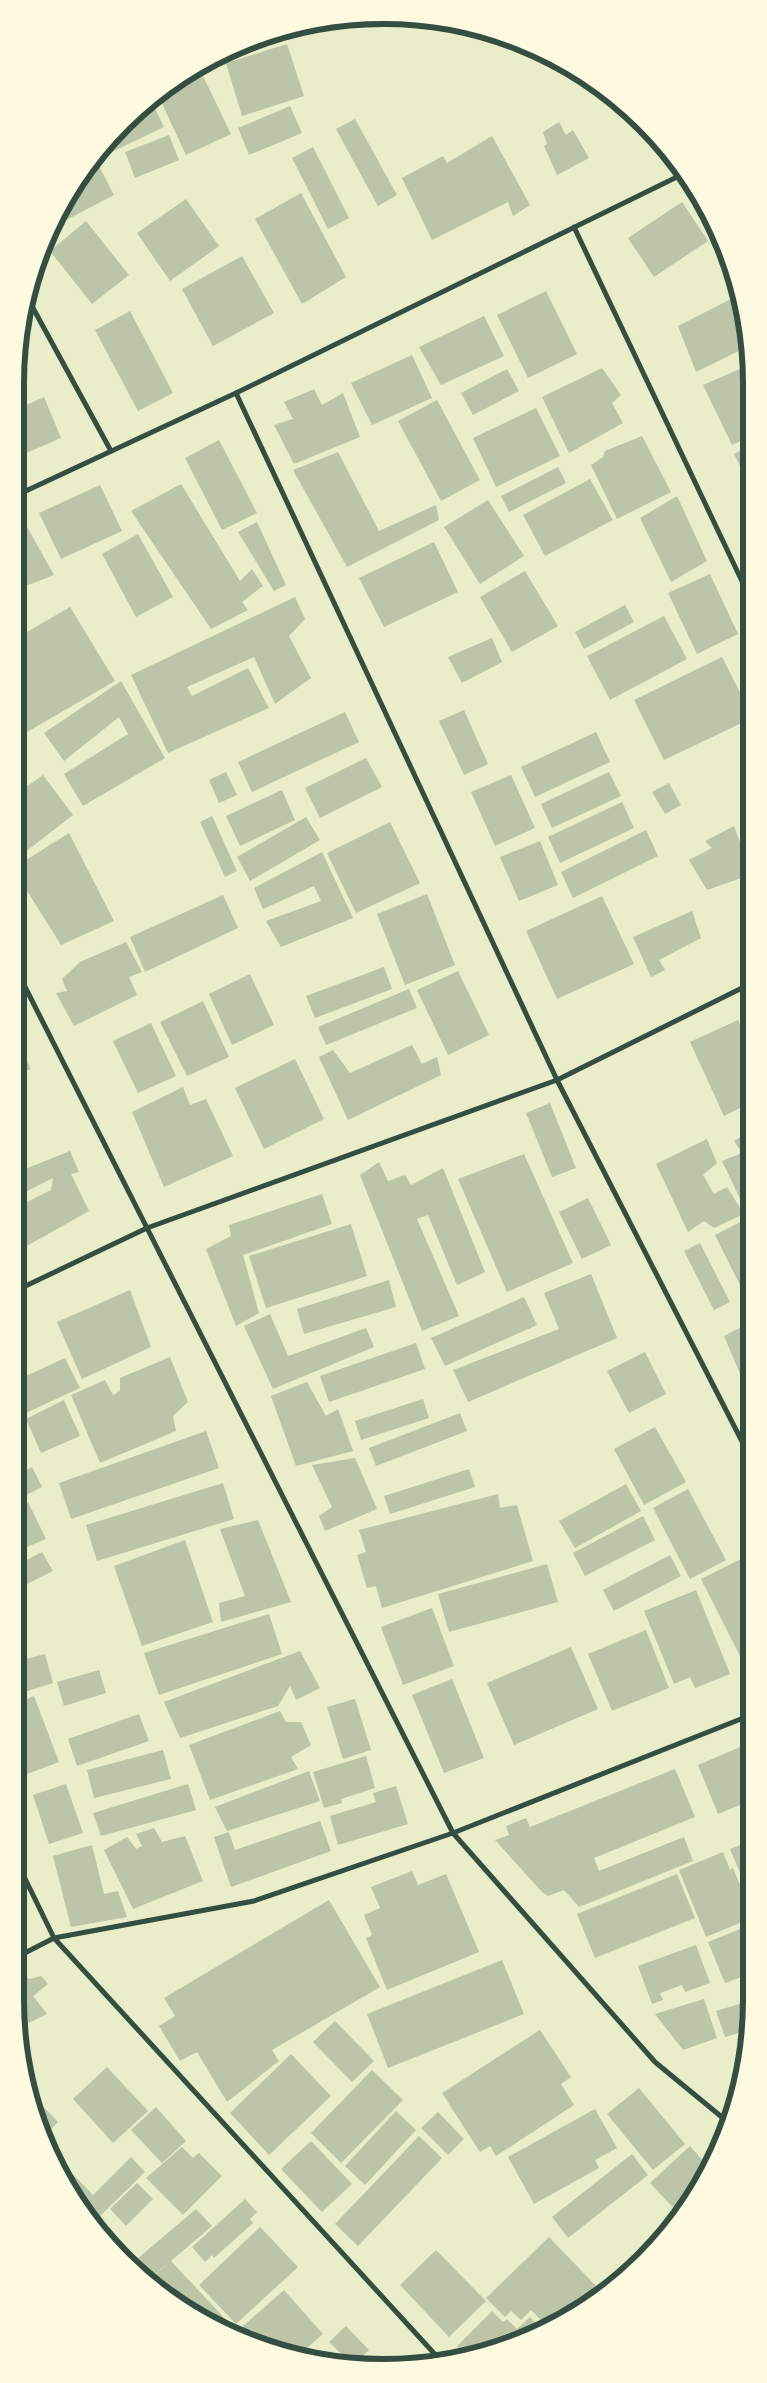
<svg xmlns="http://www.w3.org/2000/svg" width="767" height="2383" viewBox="0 0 767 2383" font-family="'Asap Condensed',sans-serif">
<rect width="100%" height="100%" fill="#e9edc9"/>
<g fill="#bcc5a7">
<path d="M287 44 304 96 242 116 226 63Z"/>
<path d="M202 74 231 134 186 155 158 95Z"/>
<path d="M151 100 164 127 91 162 123 123Z"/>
<path d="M290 106 302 133 249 155 238 128Z"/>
<path d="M355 119 397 195 378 206 336 129Z"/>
<path d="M559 122 566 135 573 130 589 158 557 175 544 146 547 144 543 132Z"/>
<path d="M169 135 179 160 135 178 125 152Z"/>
<path d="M492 136 530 205 513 216 508 202 432 240 402 178 443 156 447 163Z"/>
<path d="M313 147 349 218 328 229 292 158Z"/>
<path d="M98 164 114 195 51 228 77 179 82 172Z"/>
<path d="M301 193 346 277 302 304 255 219Z"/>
<path d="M186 199 219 246 170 281 137 233Z"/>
<path d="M682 202 708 241 654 277 628 238Z"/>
<path d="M86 221 129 275 92 304 50 251Z"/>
<path d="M242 256 274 313 213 346 182 289Z"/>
<path d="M546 291 577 354 528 378 497 315Z"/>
<path d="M733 298 747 328 749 346 696 372 678 326Z"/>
<path d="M130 311 173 393 138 411 95 330Z"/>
<path d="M484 316 504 356 441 385 419 347Z"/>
<path d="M412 355 432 398 372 425 351 383Z"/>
<path d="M749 365V437L732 445 703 385Z"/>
<path d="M602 368 621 395 612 403 623 423 569 453 542 397Z"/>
<path d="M507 369 519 391 473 415 461 393Z"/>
<path d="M314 389 322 405 343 393 360 437 294 464 274 425 293 419 284 402Z"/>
<path d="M44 397 61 438 15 458V410Z"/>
<path d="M437 400 480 480 441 501 398 421Z"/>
<path d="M536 408 560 456 496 487 473 438Z"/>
<path d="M642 436 671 492 617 519 591 465 603 457 605 451Z"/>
<path d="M219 440 257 513 222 530 185 458Z"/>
<path d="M749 446V484L734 454Z"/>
<path d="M338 452 379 531 436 505 439 520 347 567 293 470Z"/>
<path d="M558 467 566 483 509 512 501 496Z"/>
<path d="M590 479 613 520 545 556 523 515Z"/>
<path d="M181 484 240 581 252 569 263 586 242 602 248 610 211 629 131 511Z"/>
<path d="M100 485 122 531 61 559 39 513Z"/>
<path d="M677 496 707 561 671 582 640 518Z"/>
<path d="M488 500 524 556 480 584 444 527Z"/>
<path d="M257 522 286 585 274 591 238 532Z"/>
<path d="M26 525 54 575 15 590V533Z"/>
<path d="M138 534 173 597 136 617 102 554Z"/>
<path d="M434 542 458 592 384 627 359 578Z"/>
<path d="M525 571 558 626 512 652 480 597Z"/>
<path d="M710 574 738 634 697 654 668 593Z"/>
<path d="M295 597 305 619 289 636 311 678 275 704 254 657 187 687 192 696 248 668 269 708 168 753 131 675Z"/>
<path d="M625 605 634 622 584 649 575 632Z"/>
<path d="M70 607 115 681 15 739V639Z"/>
<path d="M664 616 687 659 610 700 587 656Z"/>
<path d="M492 638 502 662 462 683 448 657Z"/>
<path d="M722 657 750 712V719L664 760 634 700Z"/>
<path d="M121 681 165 758 83 806 64 774 128 734 119 717 64 761 44 733Z"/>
<path d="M464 710 488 764 464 775 439 721Z"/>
<path d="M345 712 359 742 252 792 238 762Z"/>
<path d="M596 732 610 762 535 797 521 767Z"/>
<path d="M366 758 382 787 320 818 305 788Z"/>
<path d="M226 772 237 795 219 803 209 780Z"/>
<path d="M609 772 621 796 552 828 541 804Z"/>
<path d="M43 775 73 815 15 860V839L20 834 15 829V795Z"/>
<path d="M511 775 535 828 495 846 471 792Z"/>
<path d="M669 783 681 805 665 814 652 792Z"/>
<path d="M282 790 295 820 240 846 226 816Z"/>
<path d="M622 802 634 828 560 863 548 837Z"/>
<path d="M212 816 237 871 225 877 200 822Z"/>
<path d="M306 817 320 840 250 881 237 857Z"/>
<path d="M390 822 420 883 356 913 327 853Z"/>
<path d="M734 826 750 869V875L707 890 689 860 712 848 705 841Z"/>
<path d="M646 830 658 856 573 898 561 872Z"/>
<path d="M69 833 114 921 61 945 15 872V867Z"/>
<path d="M540 841 558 885 519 901 500 857Z"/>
<path d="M322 852 353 918 281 947 266 921 321 901 314 886 263 909 254 888Z"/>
<path d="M427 894 455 965 405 985 377 914Z"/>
<path d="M223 895 238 928 145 972 130 937Z"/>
<path d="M602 896 634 964 557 999 526 931Z"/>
<path d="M692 911 701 938 659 960 665 970 651 977 633 937Z"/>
<path d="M126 942 142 972 129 977 137 995 74 1026 56 993 67 991 62 979 80 962Z"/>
<path d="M384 967 392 989 315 1018 306 996Z"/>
<path d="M458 971 489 1035 448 1055 417 990Z"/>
<path d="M250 974 274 1025 232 1045 209 994Z"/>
<path d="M409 989 417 1008 326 1045 318 1027Z"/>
<path d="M203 1001 229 1057 187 1076 160 1022Z"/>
<path d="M738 1020 750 1047V1103L724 1116 690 1042Z"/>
<path d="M151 1023 176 1076 138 1093 113 1041Z"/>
<path d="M15 1036 31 1069 15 1075Z"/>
<path d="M412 1045 422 1064 437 1057 441 1075 348 1120 319 1057 333 1050 350 1073Z"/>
<path d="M295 1059 324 1119 264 1149 235 1088Z"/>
<path d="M183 1087 190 1105 206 1099 233 1156 164 1187 132 1112Z"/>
<path d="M550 1103 576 1168 552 1177 526 1113Z"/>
<path d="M750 1131V1207L745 1209 722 1161 742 1153 734 1141Z"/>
<path d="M707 1139 717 1163 703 1175 714 1194 727 1187 744 1214 714 1228 704 1221 688 1232 656 1164Z"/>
<path d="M70 1151 79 1172 71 1174 89 1211 25 1247 15 1222V1208L51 1190 53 1178 21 1194 15 1183V1173Z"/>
<path d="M524 1154 573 1263 507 1292 458 1179Z"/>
<path d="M379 1162 388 1181 405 1175 411 1185 443 1168 485 1272 457 1285 428 1215 417 1219 459 1316 422 1331 360 1175Z"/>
<path d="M322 1194 332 1224 243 1255 259 1313 236 1326 206 1249 231 1236 229 1225Z"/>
<path d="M588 1198 611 1245 582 1259 559 1212Z"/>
<path d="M750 1217 751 1289 744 1293 715 1235Z"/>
<path d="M351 1224 367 1276 266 1308 249 1256Z"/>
<path d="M700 1243 730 1302 714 1310 684 1251Z"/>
<path d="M591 1274 617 1338 468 1402 453 1370 559 1329 544 1293Z"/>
<path d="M389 1280 396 1307 304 1334 297 1309Z"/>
<path d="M130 1290 151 1347 82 1379 57 1322Z"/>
<path d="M524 1297 537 1325 445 1366 431 1338Z"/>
<path d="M270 1314 288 1356 366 1328 374 1347 273 1389 244 1326Z"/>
<path d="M751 1322V1386L746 1388 724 1336Z"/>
<path d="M416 1343 425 1369 329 1402 320 1376Z"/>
<path d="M645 1352 666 1394 629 1413 607 1371Z"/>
<path d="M170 1357 188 1402 173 1416 176 1431 100 1463 71 1395 105 1380 113 1395 120 1391V1378Z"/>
<path d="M65 1358 80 1388 15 1418V1381Z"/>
<path d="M307 1382 326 1416 338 1409 353 1451 296 1466 271 1396Z"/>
<path d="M423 1399 429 1418 361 1440 355 1421Z"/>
<path d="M64 1400 80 1436 41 1453 26 1419Z"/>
<path d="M460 1413 467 1431 376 1466 369 1448Z"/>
<path d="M655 1427 686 1482 644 1505 614 1449Z"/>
<path d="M206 1431 219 1468 71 1519 59 1483Z"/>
<path d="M15 1443 24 1464 15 1468Z"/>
<path d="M355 1458 377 1509 325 1531 319 1516 332 1507 312 1465Z"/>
<path d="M32 1467 42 1487 15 1501V1476Z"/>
<path d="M469 1469 475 1487 390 1514 384 1496Z"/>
<path d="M223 1483 234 1519 97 1561 86 1525Z"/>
<path d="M626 1484 641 1511 575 1548 559 1521Z"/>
<path d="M688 1489 726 1560 690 1579 653 1508Z"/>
<path d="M498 1494 500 1508 517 1505 533 1561 382 1608 376 1586 367 1588 357 1555 366 1552 359 1530Z"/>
<path d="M28 1502 46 1539 15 1552V1508Z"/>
<path d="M643 1516 655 1540 585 1576 573 1553Z"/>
<path d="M258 1520 291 1602 221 1622 219 1603 245 1596 220 1529Z"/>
<path d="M185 1540 213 1622 142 1646 114 1566Z"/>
<path d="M42 1552 53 1571 15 1590V1566Z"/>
<path d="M751 1554V1657L743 1662 701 1579Z"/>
<path d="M670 1555 681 1576 614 1611 603 1590Z"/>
<path d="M547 1564 558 1602 449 1632 438 1594Z"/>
<path d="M696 1590 730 1674 695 1688 690 1677 674 1684 644 1611Z"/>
<path d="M432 1608 454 1666 403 1685 381 1627Z"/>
<path d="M269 1614 282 1654 159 1695 144 1653Z"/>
<path d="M646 1630 669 1688 612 1711 588 1654Z"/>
<path d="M571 1647 598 1709 514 1745 487 1683Z"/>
<path d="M300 1651 320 1688 296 1700 290 1686 278 1706 180 1738 164 1702Z"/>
<path d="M45 1654 53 1683 15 1695V1662Z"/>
<path d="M99 1670 106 1693 64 1706 57 1682Z"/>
<path d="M452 1679 484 1758 444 1773 412 1695Z"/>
<path d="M34 1696 59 1762 19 1777 15 1766V1704Z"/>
<path d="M355 1699 371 1750 343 1759 327 1707Z"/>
<path d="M280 1711 286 1722H301L311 1745 291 1757 298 1769 210 1800 189 1745Z"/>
<path d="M139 1714 149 1741 77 1766 68 1739Z"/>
<path d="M752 1742V1800L718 1814 698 1765Z"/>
<path d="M163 1750 171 1779 94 1798 87 1770Z"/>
<path d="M366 1756 375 1788 341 1799 342 1803 324 1808 313 1772Z"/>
<path d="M675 1769 695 1817 594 1858 599 1871 684 1837 693 1861 579 1907 564 1890 548 1896 542 1892 495 1840 509 1835 506 1826 526 1818 530 1827Z"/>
<path d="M309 1771 320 1801 227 1831 215 1807Z"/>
<path d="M66 1784 83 1833 49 1844 33 1795Z"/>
<path d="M188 1784 196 1810 101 1836 93 1813Z"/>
<path d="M396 1786 408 1824 338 1845 330 1816 376 1802 373 1793Z"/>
<path d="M320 1821 331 1851 231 1887 214 1837 229 1832 235 1850Z"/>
<path d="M154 1828 162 1842 185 1836 203 1881 133 1909 104 1850 127 1837 136 1849 142 1846 136 1834Z"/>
<path d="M752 1840V1901L730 1849Z"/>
<path d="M92 1845 104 1894 118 1891 127 1917 71 1927 53 1856Z"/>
<path d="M723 1852 730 1870 733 1868 752 1914V1918L706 1937 679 1870Z"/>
<path d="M412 1871 418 1885 446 1874 479 1952 387 1990 366 1938 372 1935 364 1915 380 1908 371 1887Z"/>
<path d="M677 1874 695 1918 595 1958 577 1914Z"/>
<path d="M329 1900 380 1987 272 2050 279 2061 227 2102 197 2052 180 2061 159 2026 175 2016 164 1998Z"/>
<path d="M752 1924V1973L725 1983 708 1942Z"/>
<path d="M696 1945 710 1983 685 1992 682 1985 660 1993 663 2000 652 2004 638 1966Z"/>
<path d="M502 1960 524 2014 388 2068 367 2014Z"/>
<path d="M21 1973 29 1979 41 1976 48 1984 33 1996 47 2014 18 2028 15 1976Z"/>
<path d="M704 1999 717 2038 683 2050 655 2014Z"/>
<path d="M752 2000 749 2030 725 2037 716 2011Z"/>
<path d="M335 2021 374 2061 352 2082 313 2042Z"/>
<path d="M540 2030 571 2077 561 2084 574 2105 496 2156 490 2146 480 2152 442 2093Z"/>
<path d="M748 2035 746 2064 737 2039Z"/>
<path d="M291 2054 331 2096 269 2155 230 2113Z"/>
<path d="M107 2067 148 2111 113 2143 73 2099Z"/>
<path d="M372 2070 403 2100 341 2163 311 2133Z"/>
<path d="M639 2088 685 2144 653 2170 607 2114Z"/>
<path d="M28 2091 58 2122 42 2138 40 2130Z"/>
<path d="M156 2107 186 2141 162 2163 131 2130Z"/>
<path d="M595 2109 617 2148 595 2160 599 2168 534 2204 508 2157Z"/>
<path d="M396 2111 416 2130 365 2185 345 2166Z"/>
<path d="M438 2112 464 2139 448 2155 421 2128Z"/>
<path d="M419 2136 442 2158 358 2246 335 2224Z"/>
<path d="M311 2141 352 2184 322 2212 281 2169Z"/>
<path d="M690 2146 709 2168 690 2204 680 2215 650 2183Z"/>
<path d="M182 2147 193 2158 199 2153 222 2176 183 2215 146 2178Z"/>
<path d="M51 2152 93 2195 131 2157 145 2172 94 2222Z"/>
<path d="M632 2154 648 2175 568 2238 552 2217Z"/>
<path d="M137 2183 153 2199 126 2226 110 2209Z"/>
<path d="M245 2199 257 2212 250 2219 253 2223 214 2258 212 2255 205 2262 192 2247Z"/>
<path d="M196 2209 212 2226 171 2261 231 2325 225 2331 159 2292 148 2282 167 2264 147 2281 130 2265Z"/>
<path d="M260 2227 298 2267 236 2324 199 2285Z"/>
<path d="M549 2237 599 2289 576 2312 549 2328 531 2310 521 2320 511 2311 505 2317 486 2298Z"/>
<path d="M436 2250 486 2301 449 2337 400 2285Z"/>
<path d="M284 2290 323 2334 300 2354 234 2334Z"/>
<path d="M492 2311 503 2322 507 2319 517 2329 530 2317 544 2331 479 2355 468 2357 457 2346Z"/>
<path d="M346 2326 369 2350 353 2365 329 2342Z"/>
</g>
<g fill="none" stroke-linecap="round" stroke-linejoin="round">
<g stroke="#344e41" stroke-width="5">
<path d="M574 227 749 596"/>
<path d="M27 297 111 451"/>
<path d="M236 393 557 1080 751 1459"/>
<path d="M15 496 236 393 681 175"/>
<path d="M15 967 453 1833 655 2062 729 2123"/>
<path d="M15 1291 147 1228 557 1080 750 984"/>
<path d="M15 1858 54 1938 442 2362"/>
<path d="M15 1958 54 1938 254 1901 453 1833 751 1715"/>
</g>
</g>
<path d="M0 0H767V2383H0ZM383 24H384A359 359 0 0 1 743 383V2000A359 359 0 0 1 384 2359H383A359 359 0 0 1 24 2000V383A359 359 0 0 1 383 24Z" fill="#fefae0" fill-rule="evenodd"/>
<path fill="none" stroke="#344e41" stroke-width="6" d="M383 24H384A359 359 0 0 1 743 383V2000A359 359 0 0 1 384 2359H383A359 359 0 0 1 24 2000V383A359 359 0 0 1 383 24Z"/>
</svg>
